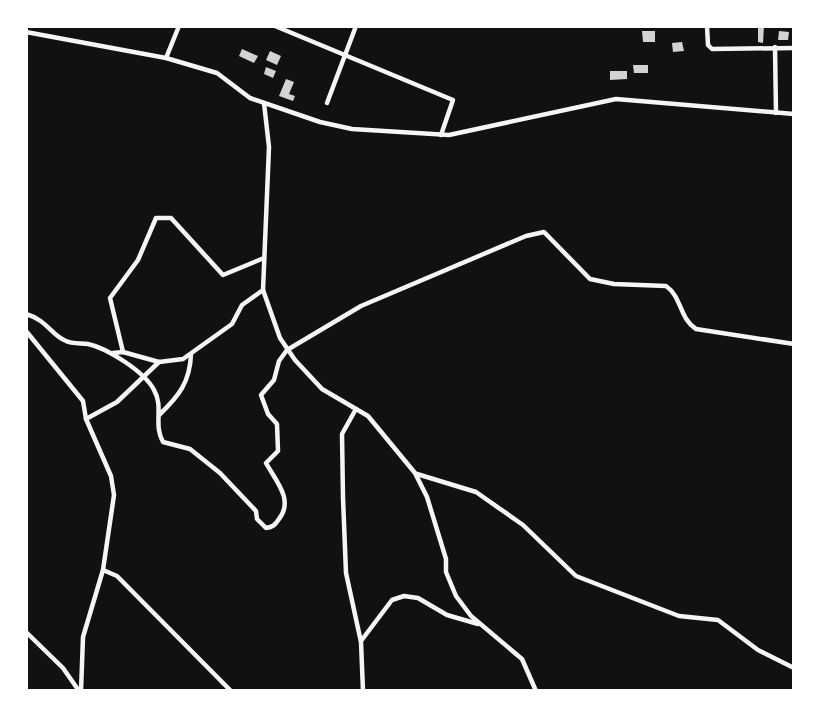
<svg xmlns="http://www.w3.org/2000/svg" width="820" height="717" viewBox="0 0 820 717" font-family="'DejaVu Sans',sans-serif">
<rect width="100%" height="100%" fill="#111"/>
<g fill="#d3d3d3">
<path d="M758 26H764L763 43 758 42Z"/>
<path d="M642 31H655V42H643Z"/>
<path d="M779 31 789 32 788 40H778Z"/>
<path d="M682 42 684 51 673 52 672 43Z"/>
<path d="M242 49 258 56 254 63 239 56Z"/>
<path d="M270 51 281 56 277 65 266 60Z"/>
<path d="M633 65H648V73H634Z"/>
<path d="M266 67 276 71 273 78 264 74Z"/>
<path d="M610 71H627V79L610 80Z"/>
<path d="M286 79 294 82 289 94 295 96 293 101 279 96Z"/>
</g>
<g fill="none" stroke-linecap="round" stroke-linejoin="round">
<g stroke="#f5f5f5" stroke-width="4.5">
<path d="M275 26 453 100 441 135"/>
<path d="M707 26 708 45 712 49 794 48"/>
<path d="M26 32 166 58 217 73 250 98 320 122 352 129 449 135 616 99 794 114"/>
<path d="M775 47 776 113"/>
<path d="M166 58 179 26"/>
<path d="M264 103 269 147 263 290 280 338 295 360 322 389 368 416 415 473 427 497 446 559V572L456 596 471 616 522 659 536 691"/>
<path d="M327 103 356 26"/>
<path d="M26 314C47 320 52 336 66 341 72 344 81 343 88 344 107 348 145 372 154 390 164 407 153 424 163 442L190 449 220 473 256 511 257 519 266 528C273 527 275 525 279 519 294 500 276 481 266 463L278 451 277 424 268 414 261 395 274 380 279 361 287 350 361 306 526 236 544 232 590 279 614 284 666 286C682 297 679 318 696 329L794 344"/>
<path d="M26 331 83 401 86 419 111 476 114 495 103 570 83 637 81 691"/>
<path d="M123 352 110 298 138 260 156 218H171L223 275 264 258"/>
<path d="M113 353 123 352 159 362"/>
<path d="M356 409 342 434 343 498 346 573 361 642 363 691"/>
<path d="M159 415C179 396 190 382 191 354"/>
<path d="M86 419 117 402 159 362 183 359 232 324 242 305 263 290"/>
<path d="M417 474 476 492 523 525 576 576 679 616 718 620 758 650 794 668"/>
<path d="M103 570 117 576 231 691"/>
<path d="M26 632 63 668 79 691"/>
<path d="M361 641 392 600 404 596 418 598 447 615 478 624"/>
</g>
</g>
<rect width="820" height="717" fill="none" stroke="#ffffff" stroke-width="56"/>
</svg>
